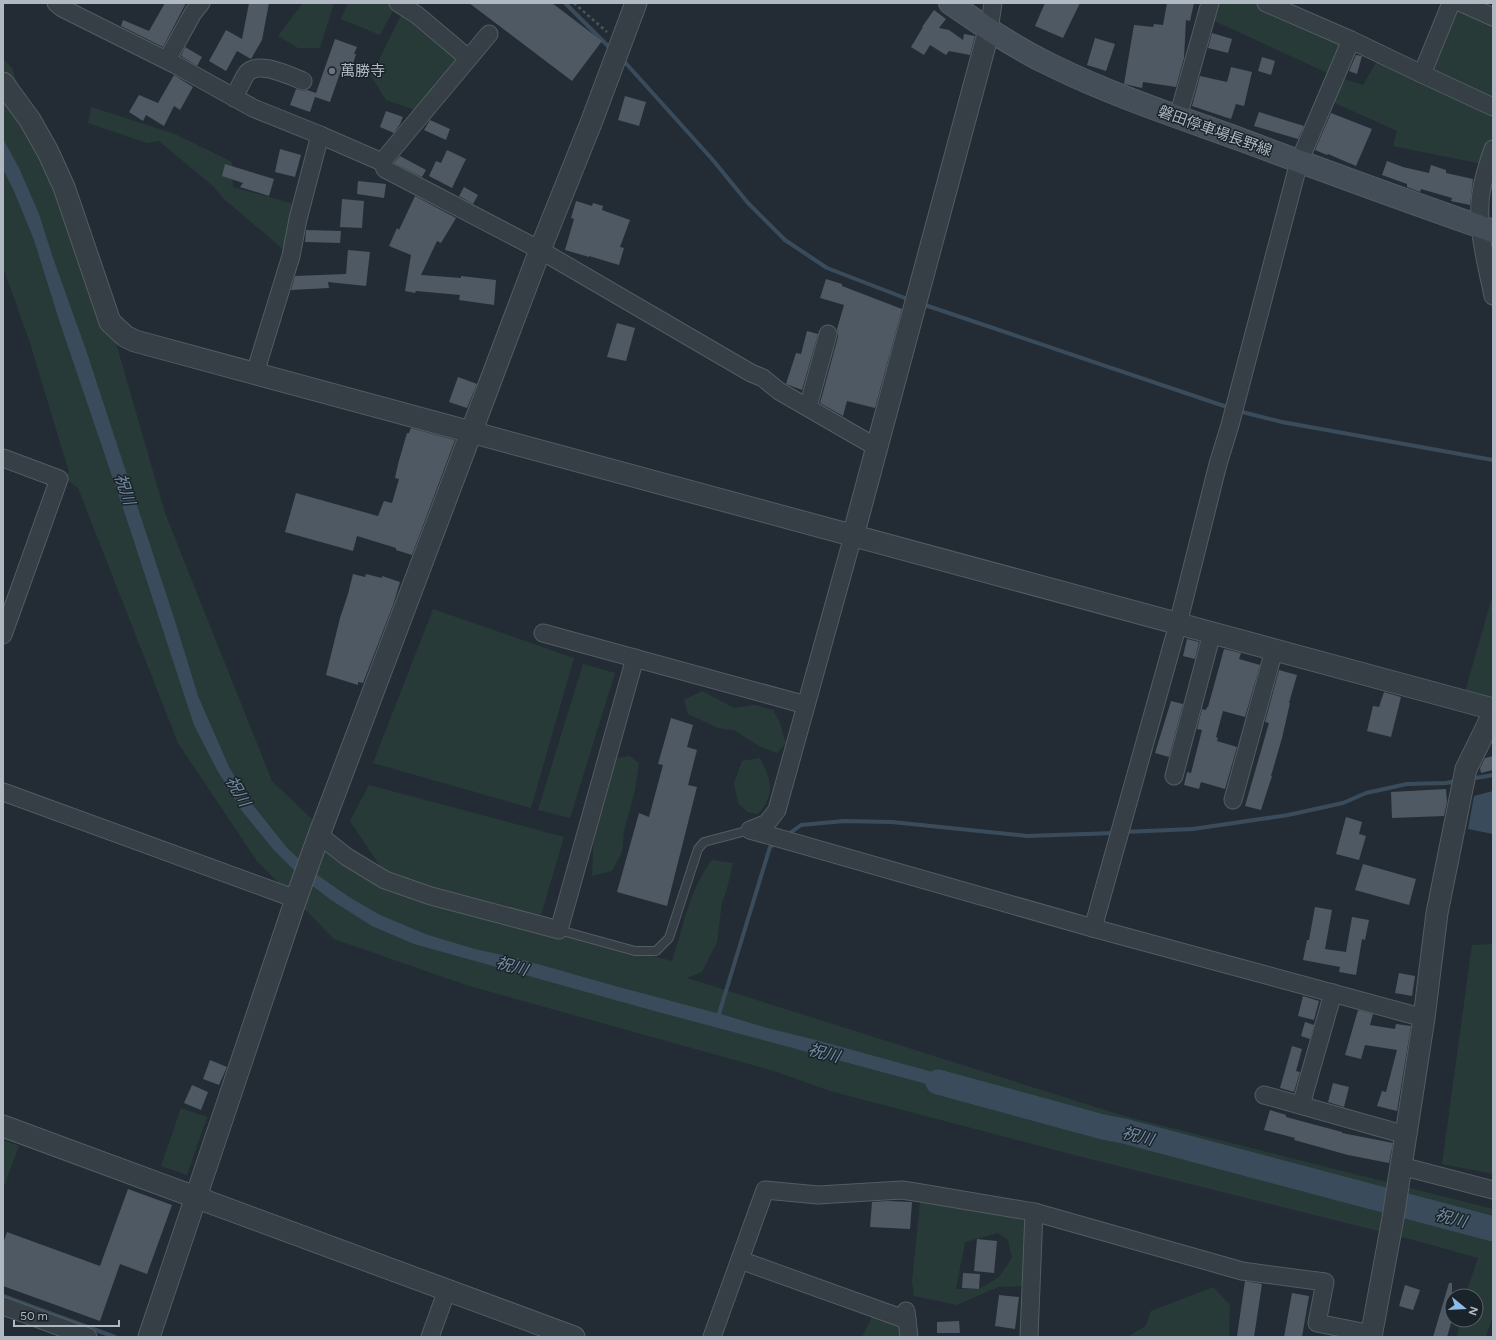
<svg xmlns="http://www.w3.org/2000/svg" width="1496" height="1340" viewBox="0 0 1496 1340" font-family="Figtree,'Noto Sans JP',sans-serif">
<rect width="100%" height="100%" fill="#232c35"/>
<g fill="#273a38" fill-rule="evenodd">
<path d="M303 3H334L320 48H298L278 36Z"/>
<path d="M348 3H397L380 35 341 19Z"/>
<path d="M1213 3H1265L1351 40 1336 77 1363 85 1381 54 1422 73 1451 3 1493 18V149L1487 165 1393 146 1397 131 1326 99 1336 77 1210 19Z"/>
<path d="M405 7 468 58 423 113 386 100 371 76Z"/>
<path d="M3 59 12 68 30 120 110 322 165 513 272 781 361 866 386 875 350 821 369 785 564 837 541 915 390 877 475 912 672 961C684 926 689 890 712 860L733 863 727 889 722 902 717 942 702 972 687 978 1124 1116 1493 1209V1314L1486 1337H1457L1460 1320H1476V1296H1465L1478 1258 1410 1239 1074 1155 830 1091 777 1072 466 985 334 939 257 861 178 743 78 488 63 477 69 472 30 343 3 267Z"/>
<path d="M91 107 175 134 232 162 233 187 301 206 291 256 223 198 213 186 159 141 147 143 88 123Z"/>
<path d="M1493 594V696L1492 698 1465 692Z"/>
<path d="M433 609 574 658 531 808 373 763Z"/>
<path d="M583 664 615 673 570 818 538 810Z"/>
<path d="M702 691 734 708 755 705 773 710 780 723 786 743 777 753 759 746 734 730 718 728 688 714 684 700Z"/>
<path d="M629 756 639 763 635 790 624 831 622 852 612 871 592 876 594 831 612 759Z"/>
<path d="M760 758C771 780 776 793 758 814L747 812 738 803 734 783 742 761Z"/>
<path d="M1493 944V1174L1442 1164 1472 945Z"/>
<path d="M181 1108 207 1117 187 1175 161 1166Z"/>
<path d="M3 1140 19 1146 3 1189Z"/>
<path d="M921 1193 1034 1212 1023 1286 998 1287 957 1305 914 1296 912 1281ZM998 1233 1008 1240 1012 1258 999 1277 979 1289H956L965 1242Z"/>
<path d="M1213 1287 1230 1305 1229 1337H1127L1146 1326 1151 1311Z"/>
<path d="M876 1309 907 1320 909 1337H862Z"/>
</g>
<g fill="#3a4c5c">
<path d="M3 139 19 168 39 214 52 255 86 350 175 621 198 696 229 767 252 804 288 849 316 874 349 897 380 915 428 935 475 949 520 959 615 986 724 1015 767 1028 816 1040 980 1085 964 1094 651 1010 414 944 372 926 331 900 302 878 273 849 242 811 217 770 194 725 127 520 60 323 34 240 14 191 3 169Z"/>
<path d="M1493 791V834L1468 829 1474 796Z"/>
</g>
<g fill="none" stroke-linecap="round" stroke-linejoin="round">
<g stroke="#3a4c5c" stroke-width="4">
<path d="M565 3 612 50"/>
<path d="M622 59 712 159 748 203 785 240 827 268 910 300"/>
<path d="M922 304 1230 408"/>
<path d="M1238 411 1282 422 1493 460"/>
<path d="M1470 779 1493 775"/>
<path d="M1124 832 1193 829 1288 815 1343 803 1366 793 1407 784 1446 783 1457 781"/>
<path d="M786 836 801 825 844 821 892 822 1027 836 1115 833"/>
<path d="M718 1017 770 847 776 843"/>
<path d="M3 1296 115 1337"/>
</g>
<path stroke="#3a4c5c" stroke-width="25" d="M938 1082 1103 1127 1124 1131 1493 1229"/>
</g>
<g fill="#4e5963">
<path d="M165 3H186L163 47 121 26 123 20 149 31Z"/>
<path d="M249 3H269L262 40 251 59 237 51 226 71 209 61 226 30 242 39Z"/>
<path d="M469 3H552L602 41 572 81Z"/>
<path d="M1045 3H1080L1063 38 1035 26Z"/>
<path d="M1167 3H1194L1190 21 1186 20 1184 58 1176 87 1143 82 1142 88 1124 84 1134 25 1153 27 1154 24 1163 25Z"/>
<path d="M934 10 946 19 939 28 949 30 963 40 964 34 975 36 970 55 949 51 946 55 930 45 924 55 911 47 923 27H922Z"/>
<path d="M1212 33 1232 39 1228 53 1208 48Z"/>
<path d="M1095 38 1115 44 1106 71 1087 65Z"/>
<path d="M335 39 357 47 354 54H356L350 73 341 70 330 102 315 97 310 112 290 105 296 89 304 91 307 90 316 93Z"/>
<path d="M185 47 202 57 197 66 181 56Z"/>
<path d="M1356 55 1362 56 1357 74 1349 71Z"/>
<path d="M1262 57 1275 61 1271 75 1258 71Z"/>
<path d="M1231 67 1252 72 1244 106 1236 104 1231 119 1192 106 1200 76 1227 82Z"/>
<path d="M174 75 193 87 180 110 174 106 164 126 146 115 143 121 129 112 139 95 158 103Z"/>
<path d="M625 96 646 102 639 126 618 120Z"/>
<path d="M386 111 403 117 400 124 394 133 380 127Z"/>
<path d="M1259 112 1304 126 1298 139 1254 126Z"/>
<path d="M1331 113 1372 129 1356 166 1328 154 1327 155 1315 150Z"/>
<path d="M430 120 450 129 446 140 424 130Z"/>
<path d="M280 149 301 155 295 177 275 172Z"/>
<path d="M447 150 466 159 452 188 429 176 436 161 441 163Z"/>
<path d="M400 156 426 170 422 177 394 163Z"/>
<path d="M1387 161 1403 167 1429 173 1431 165 1446 170V173L1473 179 1470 205 1451 201 1452 198 1421 189 1420 192 1407 187V184L1382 175Z"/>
<path d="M225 164 274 179 269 196 240 187 243 183 222 176Z"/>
<path d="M358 181 386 184 384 198 357 194Z"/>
<path d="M464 187 478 195 473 204 459 196Z"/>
<path d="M415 196 456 218 441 243 437 241 421 275 461 278V276L496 280 494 305 459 300 460 295 416 291 415 293 405 291 411 255 389 246 397 228 399 230Z"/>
<path d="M342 199 364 201 362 228 340 227Z"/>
<path d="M576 201 592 206 593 203 603 206 602 210 630 220 620 247 624 248 619 265 589 256V257L565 250 574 219 571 218Z"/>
<path d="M306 230 341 231 340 243 305 242Z"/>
<path d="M348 250 370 252 366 286 328 282 329 288 291 290 295 276 346 274Z"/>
<path d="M826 279 842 284V286L902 309 875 408 847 401 843 416 820 403 838 337 837 329 844 305 820 298Z"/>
<path d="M617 323 635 328 626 361 607 357Z"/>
<path d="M807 331 818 334 802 390 786 384 796 353 801 354Z"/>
<path d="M458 377 477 384 467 408 449 402Z"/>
<path d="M411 428 455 440 412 555 396 550V548L357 536 353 551 285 532 296 493 378 516 384 501 392 503 399 479 395 478 398 464 407 433H409Z"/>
<path d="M353 574 365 577 366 574 382 578V576L400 582 393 605 363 683 358 682V685L326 675 340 618 348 594Z"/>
<path d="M1187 639 1199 642 1195 659 1183 656Z"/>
<path d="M1224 649 1241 653 1239 659 1260 665 1245 717 1223 711 1216 737 1218 738 1217 741 1237 747 1225 789 1201 782 1199 789 1184 785 1187 772 1191 773 1202 730 1197 729 1202 709 1206 710 1207 707H1208Z"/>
<path d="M1279 670 1297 675 1289 703H1290L1282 738 1271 776H1272L1261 810 1245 806 1269 723 1265 722Z"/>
<path d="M1384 692 1401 697 1391 737 1367 731 1373 706 1379 707Z"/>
<path d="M1171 701 1183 704 1169 757 1155 753Z"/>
<path d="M671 718 693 725 687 747 697 750 688 785 697 787 667 906 617 892 639 813 649 817 663 765 658 764Z"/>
<path d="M1493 756V770L1481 773 1480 768 1485 758Z"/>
<path d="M1446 789 1447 802 1444 816 1392 818 1391 792Z"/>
<path d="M1346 817 1362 822 1359 834 1366 836 1359 860 1336 854Z"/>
<path d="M1363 864 1416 879 1409 905 1355 890Z"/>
<path d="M1315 907 1332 910 1325 949 1346 952 1352 917 1369 920 1365 940 1362 939 1356 975 1339 972 1340 967 1303 960 1307 940H1309Z"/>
<path d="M1399 973 1415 976 1412 996 1395 993Z"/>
<path d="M1303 996 1319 1001 1314 1020 1298 1016Z"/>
<path d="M1358 1010 1373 1014 1370 1025 1395 1029 1396 1024 1411 1026 1397 1111 1377 1106 1382 1091 1386 1092 1397 1050 1365 1045 1361 1059 1345 1055Z"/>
<path d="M1305 1022 1314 1025 1310 1039 1301 1036Z"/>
<path d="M1292 1046 1302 1049 1296 1071 1300 1072 1294 1092 1280 1088Z"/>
<path d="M210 1060 227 1067 219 1085 203 1079Z"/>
<path d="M1333 1083 1349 1087 1344 1107 1328 1102Z"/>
<path d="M192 1085 208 1092 201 1110 184 1103Z"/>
<path d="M1270 1110 1286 1115V1117L1342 1132V1133L1393 1143 1389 1163 1348 1155 1294 1140 1295 1138 1264 1130Z"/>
<path d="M128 1189 172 1205 147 1274 120 1264 100 1321 3 1286V1243L7 1232 100 1266Z"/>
<path d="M887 1201 912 1202 910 1229 870 1227 872 1202Z"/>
<path d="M977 1239 997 1241 994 1273 974 1271Z"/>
<path d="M963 1273 980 1274 979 1289 962 1288Z"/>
<path d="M1245 1281 1262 1284 1254 1337 1237 1336Z"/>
<path d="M1449 1283H1452V1320L1447 1337H1433Z"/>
<path d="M1405 1285 1420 1290 1413 1310 1399 1306Z"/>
<path d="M1292 1293 1309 1296 1302 1337H1284Z"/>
<path d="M999 1295 1019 1297 1015 1329 995 1326Z"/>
<path d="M959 1321 960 1333H937V1322Z"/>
</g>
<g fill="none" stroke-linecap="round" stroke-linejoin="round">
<defs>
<path id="service" d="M559 930 635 951H656L669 938 698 849 704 842 750 830"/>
<g id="minor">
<path d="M56 3 62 8 176 65 253 108 320 135 298 219 291 256 255 373"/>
<path d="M398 3 417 15 468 58"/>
<path d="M1266 3 1351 40 1422 74 1493 107"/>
<path d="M1462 3 1493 17"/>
<path d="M989 30 993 3"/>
<path d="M167 60 193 13 201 3"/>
<path d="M1422 74 1451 3"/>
<path d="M234 98C238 90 242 80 247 73 259 60 290 76 303 81"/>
<path d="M1178 117 1210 3"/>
<path d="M320 135 382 162 385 169 540 250 751 373 763 378 779 391 876 447"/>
<path d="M1493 149C1487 166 1481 184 1480 203 1478 234 1487 266 1493 296"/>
<path d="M382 162 489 34"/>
<path d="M808 407 828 334"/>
<path d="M3 458 59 479 3 635"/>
<path d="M543 633 806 705"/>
<path d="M1174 776 1212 633"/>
<path d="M3 792 296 899"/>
<path d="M1233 800 1274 650"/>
<path d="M750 830 1093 928 1424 1018"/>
<path d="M750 830 767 823 777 810 853 536"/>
<path d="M319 835 347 857 385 880 431 896 559 930 635 658"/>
<path d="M1093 928 1178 624 1218 464 1230 425 1299 162 1351 40"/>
<path d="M1264 1095 1406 1135"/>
<path d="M1301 1105 1333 993"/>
<path d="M1401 1166 1493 1190"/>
<path d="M740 1260 907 1320"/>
<path d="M3 1306 88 1337"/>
<path d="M906 1311 909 1337"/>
<path d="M430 1337 447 1290"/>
<path d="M712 1337 765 1190 818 1195 902 1190 921 1193 1034 1212 1242 1271 1325 1282 1317 1323 1372 1334"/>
<path d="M1029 1337 1034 1212"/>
</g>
<g id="tertiary">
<path d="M3 83 30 120 48 152 64 187 110 322 125 336 135 341 1493 709"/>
<path d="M853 536 989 30"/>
<path d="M3 1126 574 1337"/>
<path d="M149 1337 296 899 319 835 540 250 591 123 636 3"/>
<path d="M1371 1337 1393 1218 1424 1018 1437 913 1466 769 1493 714"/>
</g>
<path id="secondary" d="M950 3C983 26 1017 49 1053 66 1114 96 1179 117 1242 140 1325 171 1409 202 1493 231"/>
</defs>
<use href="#service" stroke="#535c63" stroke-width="10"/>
<use href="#minor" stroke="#535c63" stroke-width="19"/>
<use href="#tertiary" stroke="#535c63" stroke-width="23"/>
<use href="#secondary" stroke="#535c63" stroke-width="24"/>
<path stroke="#465757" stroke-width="2.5" stroke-dasharray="3 3" stroke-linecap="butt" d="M574 3 607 32"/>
<use href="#service" stroke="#363e46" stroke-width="8"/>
<use href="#minor" stroke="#363e46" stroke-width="17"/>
<use href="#tertiary" stroke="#363e46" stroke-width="21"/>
<use href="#secondary" stroke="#444e58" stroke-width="22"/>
</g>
<circle fill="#6b7280" stroke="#1b232a" stroke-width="1.5" cx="332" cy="71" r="4"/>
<g text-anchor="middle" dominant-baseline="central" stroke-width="3" stroke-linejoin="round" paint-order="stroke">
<g font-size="15" fill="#b0b9c2" stroke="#1b232a" text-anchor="start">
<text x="340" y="71">萬勝寺</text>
</g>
<g font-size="15" fill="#b0b9c2" stroke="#1b232a">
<text transform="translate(1215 131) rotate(20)">磐田停車場長野線</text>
</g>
<g font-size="16" font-style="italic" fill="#748da2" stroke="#1b232a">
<text transform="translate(125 489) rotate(71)">祝川</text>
<text transform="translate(238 791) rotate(60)">祝川</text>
<text transform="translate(512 966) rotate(16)">祝川</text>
<text transform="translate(824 1053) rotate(15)">祝川</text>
<text transform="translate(1138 1136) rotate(15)">祝川</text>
<text transform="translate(1451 1218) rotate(15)">祝川</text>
</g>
</g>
<rect width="1496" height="1340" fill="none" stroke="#b0b9c2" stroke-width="8"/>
<g transform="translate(1464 1308) rotate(108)"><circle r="19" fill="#1b232a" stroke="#575f67"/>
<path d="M0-3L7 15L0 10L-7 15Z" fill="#8dbbea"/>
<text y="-6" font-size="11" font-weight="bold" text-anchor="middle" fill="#b0b9c2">N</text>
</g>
<path d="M14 1320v6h105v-6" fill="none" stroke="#b0b9c2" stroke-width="2"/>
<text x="20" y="1320" font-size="12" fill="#b0b9c2" stroke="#1b232a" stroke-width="3" paint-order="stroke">50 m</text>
</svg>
